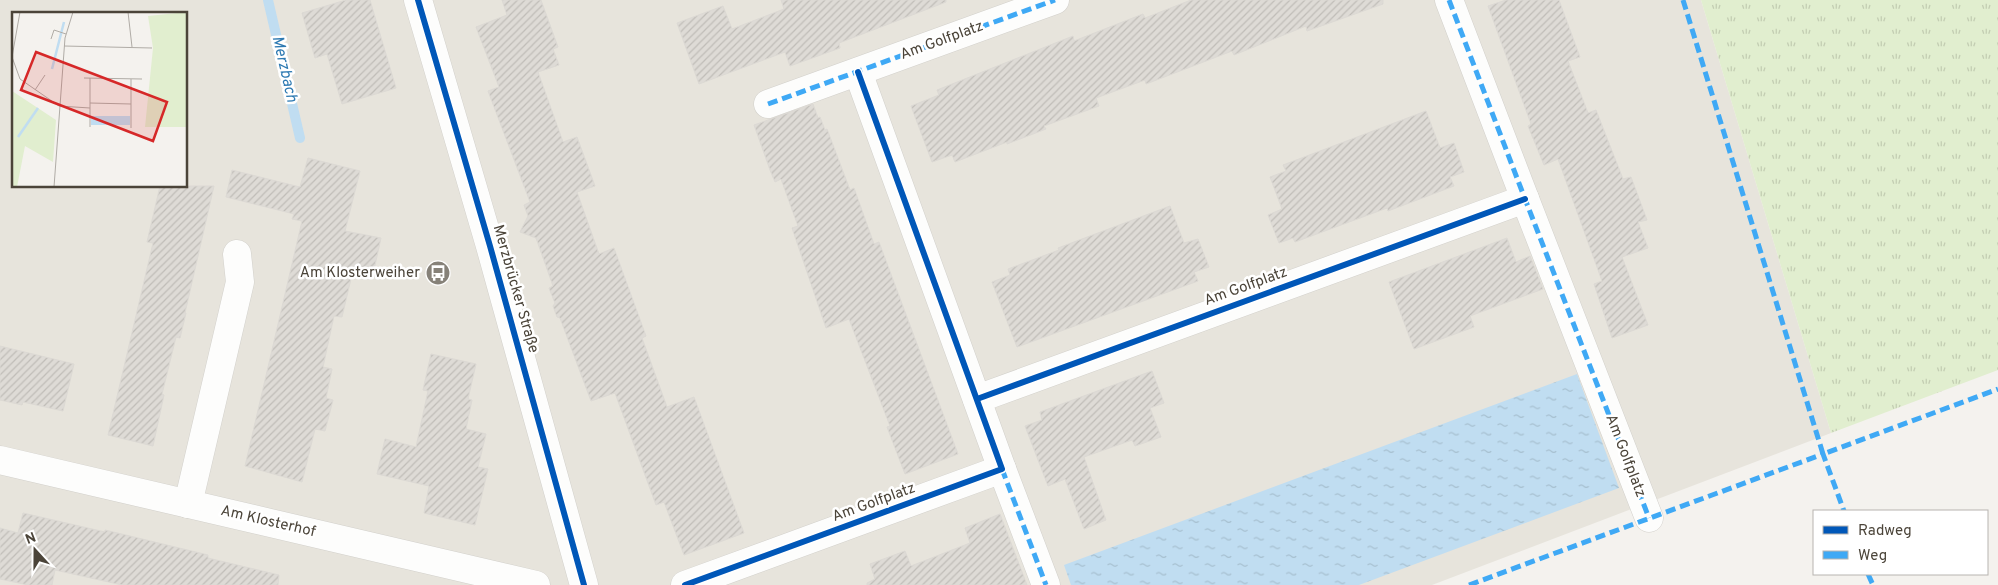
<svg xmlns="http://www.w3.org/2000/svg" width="1998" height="585" viewBox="0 0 1998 585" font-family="Overpass,sans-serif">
<defs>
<pattern id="grass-tufts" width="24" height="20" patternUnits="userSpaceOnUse" patternTransform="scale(1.25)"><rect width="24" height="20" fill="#e1eecf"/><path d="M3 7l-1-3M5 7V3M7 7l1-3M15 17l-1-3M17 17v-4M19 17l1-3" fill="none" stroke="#c3cdb2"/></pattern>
<pattern id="water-ripples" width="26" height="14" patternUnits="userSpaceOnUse" patternTransform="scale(1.25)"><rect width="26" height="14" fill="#c0ddf1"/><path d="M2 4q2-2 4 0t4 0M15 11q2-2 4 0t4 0" fill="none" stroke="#a6bfcf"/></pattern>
<pattern id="building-hatch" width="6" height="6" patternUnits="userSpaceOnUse" patternTransform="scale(1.25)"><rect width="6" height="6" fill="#dedbd6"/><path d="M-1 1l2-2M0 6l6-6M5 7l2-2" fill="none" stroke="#c0bdb8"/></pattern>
</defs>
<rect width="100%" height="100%" fill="#f4f2ee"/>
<path fill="#e7e4dc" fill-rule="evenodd" d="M0 0H1701L1831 433 1432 585H0ZM14 14H186V186H14Z"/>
<path fill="url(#grass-tufts)" d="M1701 0H1998V370L1831 433Z"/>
<path fill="url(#water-ripples)" d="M1577 374 1619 488 1359 585H1071L1064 565Z"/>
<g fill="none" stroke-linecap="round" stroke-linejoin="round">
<path stroke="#c0ddf1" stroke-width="10" d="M268 0 300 138"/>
</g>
<g fill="url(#building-hatch)" stroke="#dcd9d4">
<path d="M346 0H370L396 88 342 104 327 54 315 58 302 13Z"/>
<path d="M502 0H541L558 47 553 49 559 65 538 72 563 142 577 137 595 186 577 192 599 254 614 248 646 336 642 338 667 407 694 397 744 533 684 555 664 502 656 505 615 393 591 401 560 318 557 317 553 306 555 303 549 288 553 286 536 238 520 232 528 216 524 205 530 202 488 91 499 87 476 27 507 15Z"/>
<path d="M781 0H946V2L839 43 840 48 790 66 785 52 699 84 677 23 723 6 732 29 784 9Z"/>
<path d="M1191 0H1383V4L1307 31 1306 26 1234 55 1232 51 1146 84 1145 80 1096 98 1099 106 1044 126 1046 129 1007 144V142L955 162 952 155 932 162 911 106 939 95 937 90 1073 36 1074 41 1143 14 1145 18Z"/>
<path d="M1506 0H1559L1580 57 1568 61 1588 113 1596 110 1623 179 1631 177 1647 220 1638 222 1648 248 1622 257 1648 325 1612 338 1594 284 1602 281 1558 159 1544 165 1528 126 1531 124 1488 6Z"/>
<path d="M813 104 818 118 820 117 825 130 827 129 850 190 854 188 874 244 879 242 958 454 905 474 887 427 890 426 849 319 826 328 792 228 798 226 781 179 775 182 770 170 754 125Z"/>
<path d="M1426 111 1440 148 1454 143 1464 172 1450 177 1454 186 1388 211 1387 208 1295 242 1293 238 1279 243 1268 215 1282 209 1270 177 1286 171 1283 165Z"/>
<path d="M308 158 360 171 345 231 381 238 374 270 354 266 342 317 334 316 323 367 332 369 326 398 333 400 325 431 315 429 302 482 245 466 302 221 292 219 294 214 226 197 232 170 300 187Z"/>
<path d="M160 186H214L185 313H186L180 338 176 337 162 394 164 395 153 446 108 435 153 243 147 242Z"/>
<path d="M1170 206 1184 243 1198 239 1209 267 1194 272 1198 281 1017 347 992 282 1010 275 1008 269 1059 250 1058 248Z"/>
<path d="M1507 238 1516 262 1530 256 1543 289 1470 316 1474 327 1414 349 1389 282Z"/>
<path d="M0 346 74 364 63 411 23 402 22 405 0 400Z"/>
<path d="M431 354 476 364 468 399 472 400 466 429 486 434 478 467 488 469 475 525 424 513 429 486 377 474 385 439 416 447 428 391 423 390Z"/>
<path d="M1152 371 1164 403 1150 408 1161 437 1135 446 1132 440 1084 457 1106 520 1084 529 1065 479 1048 486 1025 426 1042 420 1040 412Z"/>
<path d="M23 513 105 532V530L208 555V558L279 575 278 585H122L55 570 52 585H28L0 579V528L18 533Z"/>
<path d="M1000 514 1027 585H867V583L875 579 870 564 905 551 911 566 970 543 965 528Z"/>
</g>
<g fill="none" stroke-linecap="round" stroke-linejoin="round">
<defs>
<g id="minor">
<path d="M1449 0 1525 199 1649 518"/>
<path d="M768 104 1055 0"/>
<path d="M977 399 1525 199"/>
<path d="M0 460 536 585"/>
<path d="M1002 469 1046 585"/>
<path d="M188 504 240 282 237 254"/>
<path d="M685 585 1002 469 858 72"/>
</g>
<path id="tertiary" d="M418 0 490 246 584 585"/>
</defs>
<use href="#minor" stroke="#d2d0cb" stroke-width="29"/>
<use href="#tertiary" stroke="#d2d0cb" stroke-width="29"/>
<use href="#minor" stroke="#fdfdfc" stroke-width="28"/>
<use href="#tertiary" stroke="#fdfdfc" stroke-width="28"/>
<g stroke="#3fa9f5" stroke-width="5" stroke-dasharray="10 5" stroke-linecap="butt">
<path d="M1449 0 1525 199 1649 518"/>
<path d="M1683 0 1823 454 1998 389"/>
<path d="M768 104 1055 0"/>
<path d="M1002 469 1046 585"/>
<path d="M1868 574 1873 585"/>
<path d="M1469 585 1823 454 1844 511"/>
</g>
<defs>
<g id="cycleway">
<path d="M418 0 490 246 584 585"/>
<path d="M977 399 1525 199"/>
<path d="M685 585 1002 469 858 72"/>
</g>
</defs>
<use href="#cycleway" stroke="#fff" stroke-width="9"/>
<use href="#cycleway" stroke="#0057b8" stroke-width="6"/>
</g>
<defs>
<symbol id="bus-disc" viewBox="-11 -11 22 22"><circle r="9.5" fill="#868178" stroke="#fff"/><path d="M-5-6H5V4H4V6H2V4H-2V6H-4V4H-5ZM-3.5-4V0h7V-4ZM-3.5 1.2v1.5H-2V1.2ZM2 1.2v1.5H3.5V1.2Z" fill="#fff"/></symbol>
</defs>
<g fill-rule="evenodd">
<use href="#bus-disc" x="424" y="259" width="28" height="28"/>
</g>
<g text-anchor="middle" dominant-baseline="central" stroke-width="5" stroke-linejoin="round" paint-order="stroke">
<g font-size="15" fill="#4b4439" stroke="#fff">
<text transform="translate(942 41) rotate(-20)">Am Golfplatz</text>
<text transform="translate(1246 287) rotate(-20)">Am Golfplatz</text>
<text transform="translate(515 289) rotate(74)">Merzbrücker Straße</text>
<text transform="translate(1625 456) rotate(69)">Am Golfplatz</text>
<text transform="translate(874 503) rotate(-20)">Am Golfplatz</text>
<text transform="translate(268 522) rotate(13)">Am Klosterhof</text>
</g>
<g font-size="15" fill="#4b4439" stroke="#fff" text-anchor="end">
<text x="420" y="273">Am Klosterweiher</text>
</g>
<g font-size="16" font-style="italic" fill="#2e7ab2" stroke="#fff">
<text transform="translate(284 69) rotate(77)">Merzbach</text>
</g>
</g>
<g transform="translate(12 12)">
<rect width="175" height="175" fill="#f4f2ee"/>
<path d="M175 0V115H133L141 36 136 4ZM0 79 44 108 41 150 13 134 5 175H0Z" fill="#e1eecf"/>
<path d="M79 104H118V113H79Z" fill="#c0ddf1"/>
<path fill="none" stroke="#c0ddf1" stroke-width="2.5" d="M40 57 52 10M6 125 26 96"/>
<path fill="none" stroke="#b0aca6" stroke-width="1" d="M8 0 0 45 8 67 47 94 78 96V66M116 0 120 35M39 27 42 18 54 22M52 34 140 36M72 66 130 67M119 67V116M23 78 33 63M78 91 119 92M78 115V96M42 175 53 26 61 0"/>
<path fill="#d62828" fill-opacity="0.15" stroke="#d62828" stroke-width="2.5" d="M24 40 155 90 141 129 9 78Z"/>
<rect width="175" height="175" fill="none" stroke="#4b4439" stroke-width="2.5"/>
</g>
<rect x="1813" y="510" width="175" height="65" fill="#ffffff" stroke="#b7b4b0"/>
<rect x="1823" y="526" width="25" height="8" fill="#0057b8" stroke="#b7b4b0"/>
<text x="1858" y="535" font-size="15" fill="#4b4439">Radweg</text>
<rect x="1823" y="551" width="25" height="8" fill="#3fa9f5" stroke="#b7b4b0"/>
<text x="1858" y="560" font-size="15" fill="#4b4439">Weg</text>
<g transform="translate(35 550) rotate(339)" stroke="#ffffff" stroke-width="4" paint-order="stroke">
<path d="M0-4L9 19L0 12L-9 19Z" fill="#4b4439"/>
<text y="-8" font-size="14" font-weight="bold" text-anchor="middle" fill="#4b4439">N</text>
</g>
</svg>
